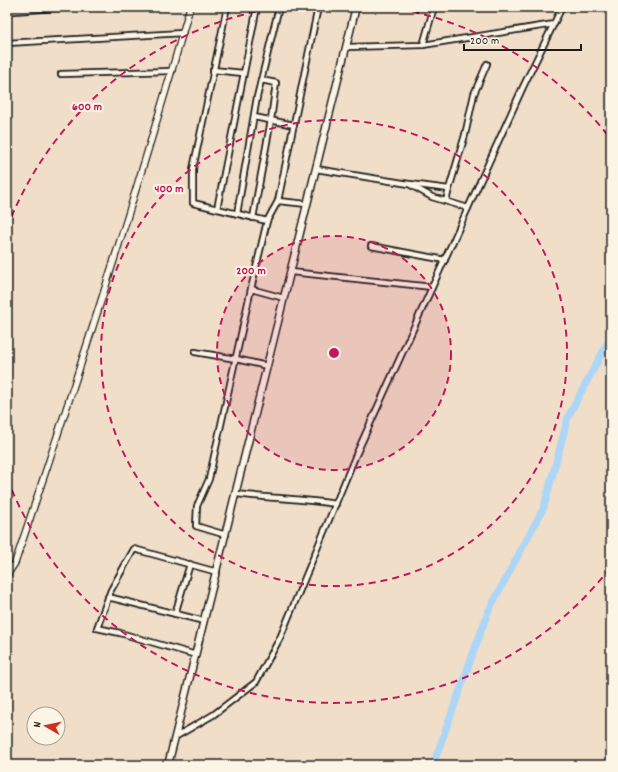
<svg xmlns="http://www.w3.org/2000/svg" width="618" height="772" viewBox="0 0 618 772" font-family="Dekko,sans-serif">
<rect width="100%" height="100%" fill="#f0dec8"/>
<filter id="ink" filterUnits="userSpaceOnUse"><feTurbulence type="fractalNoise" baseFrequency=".025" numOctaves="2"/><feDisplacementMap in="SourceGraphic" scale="8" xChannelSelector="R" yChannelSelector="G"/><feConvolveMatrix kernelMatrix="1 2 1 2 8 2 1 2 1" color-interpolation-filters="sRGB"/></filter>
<g filter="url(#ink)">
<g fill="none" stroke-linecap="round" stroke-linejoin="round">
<path stroke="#acd6f7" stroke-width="7" d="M433 765 488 612 544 507 568 417 611 336"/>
<defs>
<g id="minor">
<path d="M15 7 14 11 70 7"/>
<path d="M7 43 183 33"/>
<path d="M423 45 434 7"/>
<path d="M346 47 423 45 554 24"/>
<path d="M213 70 243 73"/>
<path d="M61 74 172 71"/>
<path d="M254 117 294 125"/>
<path d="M316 169 409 184 432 197 468 208"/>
<path d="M410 184 449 189 446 201"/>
<path d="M449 189 465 135 474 94 487 64"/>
<path d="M278 201 307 204"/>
<path d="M217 209 257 7"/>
<path d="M237 214 257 97 279 7"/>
<path d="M253 218 271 120 276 83 261 80"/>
<path d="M267 221 278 201 318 7"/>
<path d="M371 246 445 260"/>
<path d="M291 272 432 287"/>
<path d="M251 289 284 298"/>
<path d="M195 352 236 359 267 366"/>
<path d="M236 494C269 498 302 499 336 504"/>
<path d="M226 535 196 526 197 506 209 479 251 289 267 221 193 203V169L227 7"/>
<path d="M108 597 204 621"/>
<path d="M175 614 190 564"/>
<path d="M196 655 120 633 97 628 111 590 134 549 217 572"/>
<path d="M175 737 213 715 256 682 280 638 355 457 523 87 562 7"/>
</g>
<path id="tertiary" d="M7 575 15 563C77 379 137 194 190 7"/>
<path id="secondary" d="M168 765 356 7"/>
</defs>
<use href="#minor" stroke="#1c1c1c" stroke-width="8"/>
<use href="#tertiary" stroke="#1c1c1c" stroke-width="8"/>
<use href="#secondary" stroke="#1c1c1c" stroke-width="9"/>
<use href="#minor" stroke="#fcf5e5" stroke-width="4.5"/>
<use href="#tertiary" stroke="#fcf5e5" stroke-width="5.5"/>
<use href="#secondary" stroke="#fcf5e5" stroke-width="6"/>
</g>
</g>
<circle cx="334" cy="353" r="117" fill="#c2185b" fill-opacity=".12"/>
<g fill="none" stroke="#c2185b" stroke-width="2" stroke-dasharray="7 5">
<circle cx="334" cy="353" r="117"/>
<circle cx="334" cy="353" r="233"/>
<path d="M610 568A350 350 0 0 1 7 478M7 228A350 350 0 0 1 279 7M389 7A350 350 0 0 1 610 138"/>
</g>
<circle cx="334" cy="353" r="6" fill="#c2185b" stroke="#fcf5e5" stroke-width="2"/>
<g font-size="12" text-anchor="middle" font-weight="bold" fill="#c2185b" stroke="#fcf5e5" stroke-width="4" stroke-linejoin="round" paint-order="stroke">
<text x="87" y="110">600 m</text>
<text x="169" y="192">400 m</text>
<text x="251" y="274">200 m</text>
</g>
<rect width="618" height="772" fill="none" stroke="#fcf5e5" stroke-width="24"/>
<rect x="12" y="12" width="594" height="748" fill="none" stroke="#1c1c1c" stroke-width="1.5" filter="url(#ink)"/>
<g transform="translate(46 726) rotate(279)"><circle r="19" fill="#fcf5e5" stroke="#a29e95"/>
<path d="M0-3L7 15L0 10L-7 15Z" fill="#c8321e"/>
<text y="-6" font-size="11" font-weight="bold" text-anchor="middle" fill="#1c1c1c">N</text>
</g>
<path d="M464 44v6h117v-6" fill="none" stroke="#1c1c1c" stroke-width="2"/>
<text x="470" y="44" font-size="12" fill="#1c1c1c" stroke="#fcf5e5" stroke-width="3" paint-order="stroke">200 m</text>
</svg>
